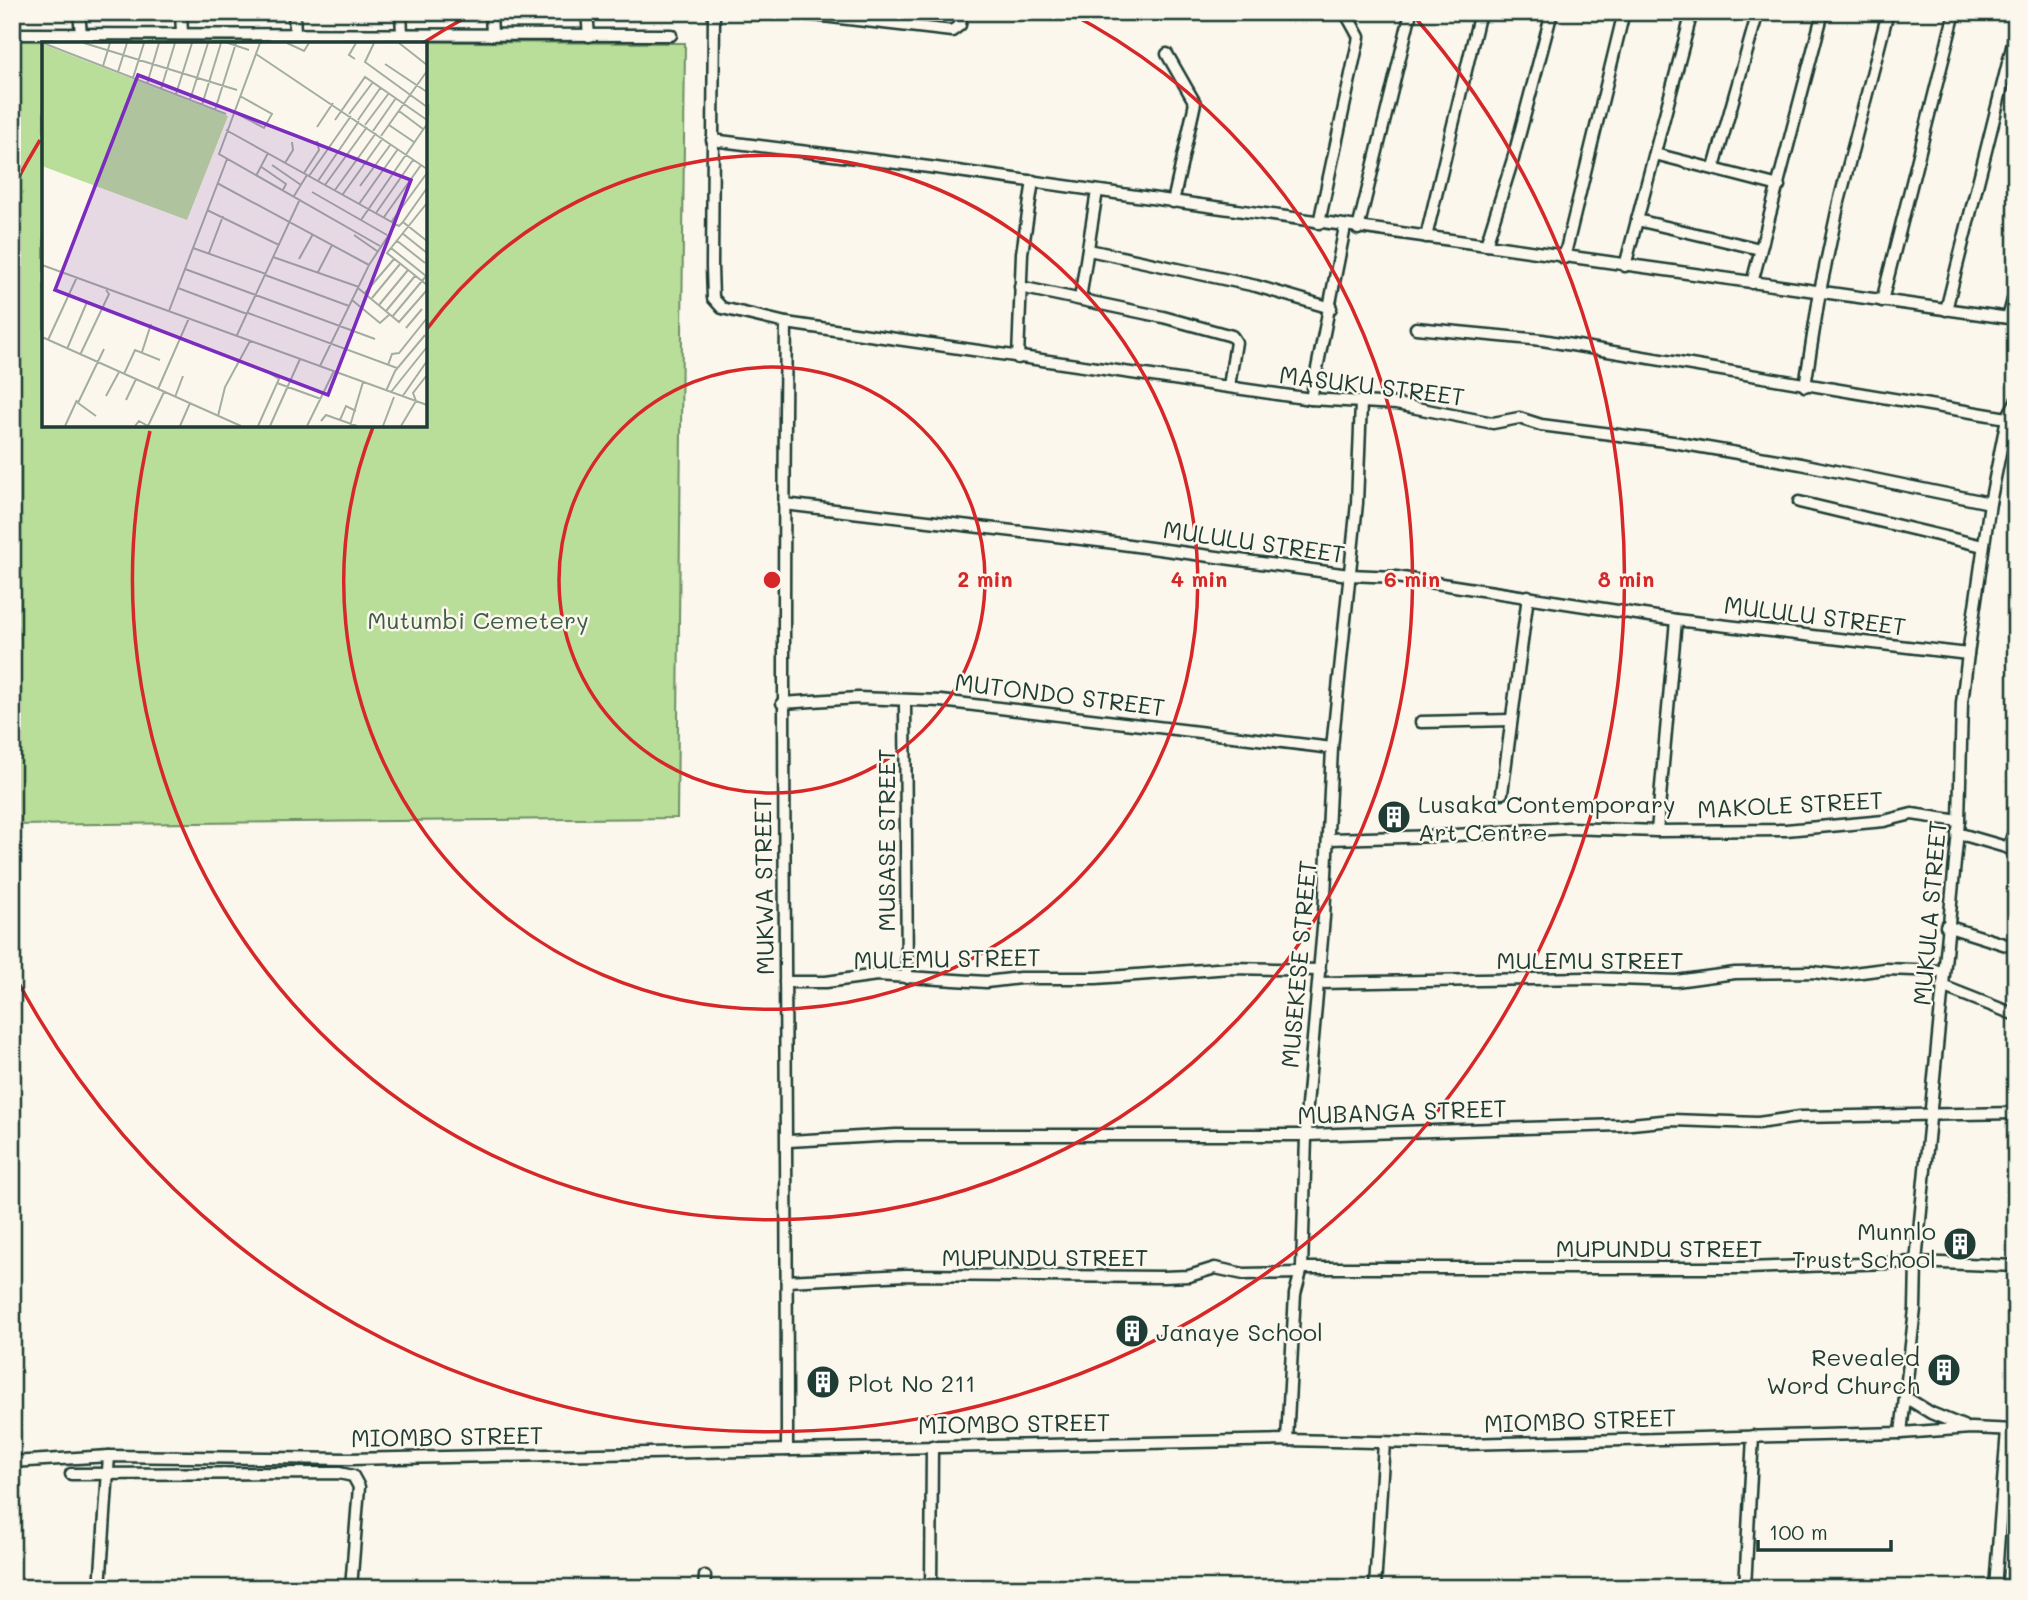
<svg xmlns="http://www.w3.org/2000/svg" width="2028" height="1600" viewBox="0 0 2028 1600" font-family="Mali,sans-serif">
<rect width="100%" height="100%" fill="#fbf7ec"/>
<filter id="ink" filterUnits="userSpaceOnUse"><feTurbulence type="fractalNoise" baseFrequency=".0143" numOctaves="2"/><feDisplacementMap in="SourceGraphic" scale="14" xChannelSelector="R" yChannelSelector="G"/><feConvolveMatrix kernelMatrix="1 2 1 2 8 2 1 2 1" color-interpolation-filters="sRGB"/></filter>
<g filter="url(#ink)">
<path fill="#b9de99" stroke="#6c8e66" stroke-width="2" fill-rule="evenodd" d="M12 40 685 43 677 818 12 825ZM44 44H425V425H44Z"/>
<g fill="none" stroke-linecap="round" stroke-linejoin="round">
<defs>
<g id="street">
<path d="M79 12 81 34"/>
<path d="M181 12 182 33"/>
<path d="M294 12 295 33"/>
<path d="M401 12 402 34"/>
<path d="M491 12 492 35"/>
<path d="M587 12 589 36"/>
<path d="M714 12 712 267 713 298 722 308 786 323 1311 399 1396 404 1493 423 1519 418 1541 425 1673 442 1801 464 1990 503"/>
<path d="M788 12 952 31 960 25 962 12"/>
<path d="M12 34 671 35"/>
<path d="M1167 54 1195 103 1173 202"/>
<path d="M712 140 929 167 2016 319"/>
<path d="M1655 154 1779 186"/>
<path d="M1714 168 1758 12"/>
<path d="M1637 220 1760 249"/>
<path d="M1319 223 1359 37 1345 12"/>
<path d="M1358 229 1411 12"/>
<path d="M1426 237 1480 12"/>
<path d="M1486 245 1513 159 1552 12"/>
<path d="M1089 250 1256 286 1331 308"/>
<path d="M1564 258 1624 12"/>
<path d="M1625 266 1692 12"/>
<path d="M1752 283 1823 12"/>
<path d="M1020 287 1163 317 1232 336 1236 342 1229 386"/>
<path d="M1080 299 1097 191"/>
<path d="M1882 301 1955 12"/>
<path d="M1946 310 2016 31"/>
<path d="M2008 318 2016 289"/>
<path d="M786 323C781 698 787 1074 787 1450"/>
<path d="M1416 328 1542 340 2007 418"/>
<path d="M1018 358 1022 253 1033 181"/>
<path d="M1805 386 1820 291 1839 202 1888 12"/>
<path d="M1311 399 1345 227"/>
<path d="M1799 502 1983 546"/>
<path d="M784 504 1107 542 1349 575 1396 577 1676 620 1968 654"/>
<path d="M905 702 907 978"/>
<path d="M782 703 858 698 941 701 1332 748"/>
<path d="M1421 722 1511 720"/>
<path d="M1502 793 1528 596"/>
<path d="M1657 831 1676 620"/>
<path d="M1957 833 2016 850"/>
<path d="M1329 839 1440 836 1568 828 1657 831 1786 830 1884 821 1912 814 1959 821"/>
<path d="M2008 848 2016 827"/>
<path d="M1946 926 2016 948"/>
<path d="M785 982H826L877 975 986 982 1020 978H1096L1230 968 1320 970"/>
<path d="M1319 983 1587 978 1676 981 1735 973 1812 972 1838 975 1885 969 1943 971"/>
<path d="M1942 986 2016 1015"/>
<path d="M789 1141 896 1135H1307L1621 1125 1672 1120 1758 1123 1800 1117 2016 1113"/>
<path d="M1302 1268H1748L1916 1262 2016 1266"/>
<path d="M787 1281 906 1275 1164 1277 1189 1276 1215 1268 1244 1274 1300 1273"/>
<path d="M1905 1397 1931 1413 1963 1426"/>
<path d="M1901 1433 1915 1309 1916 1262 1959 821 1962 703 1968 654 1990 503 2007 418 2016 401"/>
<path d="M1287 1440 1295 1294 1302 1268 1307 1105 1324 917 1332 748 1357 503 1361 403"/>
<path d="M12 1462 109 1456 349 1459 1287 1440 1464 1444 1901 1433 1971 1428 2016 1430"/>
<path d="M71 1474 339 1473 353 1476 359 1487 351 1588"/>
<path d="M100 1588 109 1456"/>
<path d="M704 1588 705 1576"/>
<path d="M931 1588 932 1446"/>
<path d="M1375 1588 1384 1442"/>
<path d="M1745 1588 1753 1436"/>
<path d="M1995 1588 2007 1430"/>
</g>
</defs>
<use href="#street" stroke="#1f3d34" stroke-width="15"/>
<use href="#street" stroke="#fbf7ec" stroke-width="10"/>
</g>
</g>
<g fill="none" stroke="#d62828" stroke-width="3.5">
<circle cx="772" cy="580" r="213"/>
<path d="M427 329A427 427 0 1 1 373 427"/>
<path d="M423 43A640 640 0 0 1 476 12M1068 12A640 640 0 1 1 150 431"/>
<path d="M14 186A854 854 0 0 1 40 140M1412 14A854 854 0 1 1 14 974"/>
</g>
<defs>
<symbol id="building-disc" viewBox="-11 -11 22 22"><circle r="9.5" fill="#1f3d34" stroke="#fbf7ec"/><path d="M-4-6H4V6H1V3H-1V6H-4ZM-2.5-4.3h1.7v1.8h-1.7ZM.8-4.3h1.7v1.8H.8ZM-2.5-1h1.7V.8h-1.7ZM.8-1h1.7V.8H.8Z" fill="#fff"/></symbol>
</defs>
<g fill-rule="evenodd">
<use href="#building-disc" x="1375" y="798" width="38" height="38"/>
<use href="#building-disc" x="1941" y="1225" width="38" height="38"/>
<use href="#building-disc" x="1113" y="1312" width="38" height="38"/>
<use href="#building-disc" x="1925" y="1351" width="38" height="38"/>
<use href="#building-disc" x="804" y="1363" width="38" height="38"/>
</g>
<g text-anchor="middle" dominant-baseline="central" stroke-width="5" stroke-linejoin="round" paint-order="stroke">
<g font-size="24" fill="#1f3d34" stroke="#fbf7ec">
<text transform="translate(1372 385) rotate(7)">MASUKU STREET</text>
<text transform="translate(1254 541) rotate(8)">MULULU STREET</text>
<text transform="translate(1815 615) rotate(7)">MULULU STREET</text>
<text transform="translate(1060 694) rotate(7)">MUTONDO STREET</text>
<text transform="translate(1790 804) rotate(-3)">MAKOLE STREET</text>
<text transform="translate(885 840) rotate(-90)">MUSASE STREET</text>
<text transform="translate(763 886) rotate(-91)">MUKWA STREET</text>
<text transform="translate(1929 913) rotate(-85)">MUKULA STREET</text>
<text transform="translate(947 958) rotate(-1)">MULEMU STREET</text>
<text x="1590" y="959">MULEMU STREET</text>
<text transform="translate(1298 964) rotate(-85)">MUSEKESE STREET</text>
<text transform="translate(1402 1111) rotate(-2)">MUBANGA STREET</text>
<text x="1659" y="1247">MUPUNDU STREET</text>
<text x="1045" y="1256">MUPUNDU STREET</text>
<text transform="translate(1580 1420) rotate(-2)">MIOMBO STREET</text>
<text transform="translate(1014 1423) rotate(-1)">MIOMBO STREET</text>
<text transform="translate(447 1436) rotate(-1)">MIOMBO STREET</text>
</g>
<g font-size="24" fill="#3e5d48" stroke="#fbf7ec">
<text x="478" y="619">Mutumbi Cemetery</text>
</g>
<g font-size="24" fill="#1f3d34" stroke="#fbf7ec" text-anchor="start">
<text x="1418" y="803">Lusaka Contemporary<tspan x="1418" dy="28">Art Centre</tspan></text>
<text x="1936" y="1230" text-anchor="end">Munnlo<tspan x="1936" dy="28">Trust School</tspan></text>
<text x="1156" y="1331">Janaye School</text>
<text x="1920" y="1356" text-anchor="end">Revealed<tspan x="1920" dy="28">Word Church</tspan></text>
<text x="848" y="1382">Plot No 211</text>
</g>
</g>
<g transform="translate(42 42)">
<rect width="385" height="385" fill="#fbf7ec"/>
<path d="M0 2 186 74 145 178 0 124Z" fill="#b9de99"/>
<path fill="none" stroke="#a3ada2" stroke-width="2" d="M1 1 184 72M42 1 195 48M186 1 207 8M218 1 177 112 338 204M245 1 262 9 267 1M332 1 323 20 385 65M357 1 385 23M214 12 385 127M313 17 307 13 314 1M343 22 385 50M61 24 68 1M76 30 85 1M91 36 102 1M105 42 117 1M119 47 133 1M134 52 150 1M148 58 166 1M160 63 179 1M173 68 194 1M357 69 381 87M192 70 222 86 230 72 198 54M307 72 331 40M293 78 323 35 385 78M316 78 339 45M323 83 347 51M347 83 372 100M275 85 291 61M184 88 357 184 361 180M331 89 354 56M339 94 385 29M243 121 251 108 250 100M230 123 259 143M218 124 244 142 241 148M262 131 277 108 275 99M214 134 226 111M267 134 309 74M276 139 317 79M175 141 327 223M283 143 325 85M318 144 349 102M385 146 361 180 385 199M293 148 334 91M270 150 345 193M301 152 341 96M252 154 265 133M385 161 345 211 385 243M317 162 356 107M165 168 237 203M334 171 371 118M342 175 379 123M319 178 385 82M350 179 385 131M360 191 385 211M312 193 335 209M354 198 383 221M151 206 224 232M349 206 384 234M167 211 181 174M231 215 317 245M257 217 271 192M0 223 385 363M143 227 333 297M276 230 290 203M223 233 307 264M136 246 205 272M316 246 357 280 385 248M323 251 352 217M330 256 358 222M310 258 338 281 348 272M337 263 366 228M127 269 185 117M344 269 373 234M206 271 355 326M350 275 385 233M364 286 380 267M195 293 258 157M0 295 199 384M6 298 35 235M25 307 45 260M100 310 109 282M38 313 67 252 64 248M346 323 350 312 357 311 385 276M278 324 327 223 354 182M82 332 93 308 118 318M235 341 279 357M116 347 147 276M344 349 353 329 383 293M349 350 385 305M64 354 77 330M133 355 141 334M360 355 385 319M84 358 94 337M54 374 36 361 62 307M176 374 183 345 208 299M298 378 304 364 314 369M279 379 284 373 315 384M23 384 35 358M93 384 97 379 106 384 122 350M138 384 148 361M216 384 237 337 227 331M228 384 258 317M265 384 292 329M308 384 321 340M341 384 352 355M359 384 374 359 371 351 385 333"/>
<path fill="#7b2cbf" fill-opacity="0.15" stroke="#7b2cbf" stroke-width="3.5" d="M96 33 369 138 286 353 13 248Z"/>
<rect width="385" height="385" fill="none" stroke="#1f3d34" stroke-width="3.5"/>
</g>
<circle cx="772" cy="580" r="10" fill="#d62828" stroke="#fbf7ec" stroke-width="3.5"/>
<g font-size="21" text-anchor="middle" font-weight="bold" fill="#d62828" stroke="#fbf7ec" stroke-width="5" stroke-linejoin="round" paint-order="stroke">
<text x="985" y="587">2 min</text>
<text x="1199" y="587">4 min</text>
<text x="1412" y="587">6 min</text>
<text x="1626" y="587">8 min</text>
</g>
<rect width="2028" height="1600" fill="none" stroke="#fbf7ec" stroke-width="42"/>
<rect x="21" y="21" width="1986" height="1558" fill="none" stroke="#1f3d34" stroke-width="2.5" filter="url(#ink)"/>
<path d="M1758 1540v10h133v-10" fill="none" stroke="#1f3d34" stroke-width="3.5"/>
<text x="1769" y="1540" font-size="21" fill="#1f3d34" stroke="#fbf7ec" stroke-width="5" paint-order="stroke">100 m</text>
</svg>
